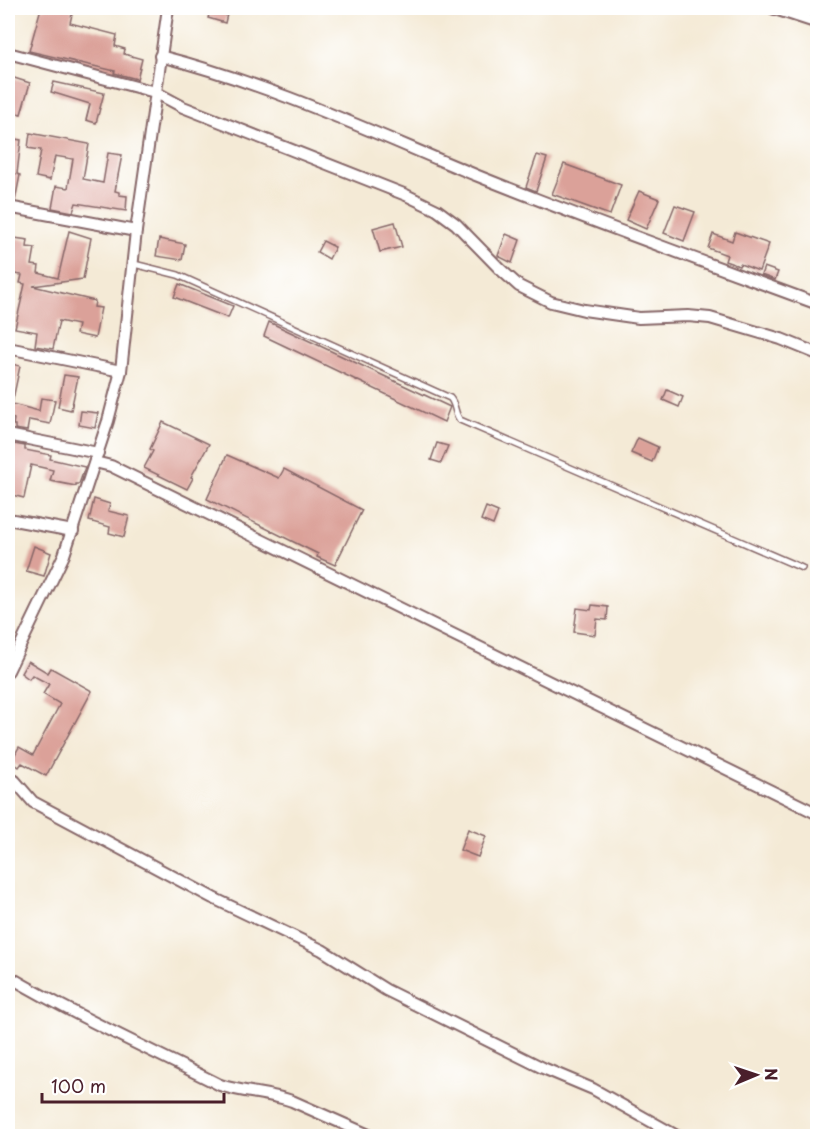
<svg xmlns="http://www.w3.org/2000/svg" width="825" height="1144" viewBox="0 0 825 1144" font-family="'Playpen Sans',sans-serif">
<rect width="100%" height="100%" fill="#fff"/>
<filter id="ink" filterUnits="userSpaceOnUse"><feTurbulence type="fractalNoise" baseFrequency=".0167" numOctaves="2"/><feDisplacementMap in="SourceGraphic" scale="12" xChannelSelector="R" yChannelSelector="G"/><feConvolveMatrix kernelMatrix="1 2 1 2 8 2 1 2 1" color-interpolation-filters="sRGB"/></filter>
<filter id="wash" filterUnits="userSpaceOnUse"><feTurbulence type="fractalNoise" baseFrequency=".008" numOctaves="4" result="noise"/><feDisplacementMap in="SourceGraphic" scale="24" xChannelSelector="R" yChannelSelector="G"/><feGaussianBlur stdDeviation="1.35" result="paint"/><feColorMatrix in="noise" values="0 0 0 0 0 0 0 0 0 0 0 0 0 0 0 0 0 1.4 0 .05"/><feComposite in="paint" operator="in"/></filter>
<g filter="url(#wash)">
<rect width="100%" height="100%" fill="#f4ead6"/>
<g id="blocks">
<g fill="#dba199">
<path d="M41 8H64L73 10 70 23 117 35 115 46 125 49 124 54 142 59 137 79 114 73 115 71 29 51Z"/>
<path d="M211 8 228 10 225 23 208 18Z"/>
<path d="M8 76 30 83 21 114 8 111Z"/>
<path d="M54 82 104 93 96 123 86 120 90 104 51 92Z"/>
<path d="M30 133 89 144 83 179 103 183 108 153 122 155 115 191 119 192V195L127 196 126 211 76 203 73 212 52 208 56 186 68 188 73 159 55 156 50 180 36 177 41 150 28 148Z"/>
<path d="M8 138 21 140 17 174 20 175 15 201 8 200Z"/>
<path d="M537 155 547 158 536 191 526 187Z"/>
<path d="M564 164 621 185 610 215 552 194Z"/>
<path d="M639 191 659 199 646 229 626 220Z"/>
<path d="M675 205 695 212 684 241 664 233Z"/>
<path d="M395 222 402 247 380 252 373 228Z"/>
<path d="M69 231 91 238 83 279 33 286 95 301 94 307 101 308 95 338 76 334 78 325 59 321 53 349 35 346 37 332 15 328 25 284 20 283 22 275 8 273V237L28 240 27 247 35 248 32 265 39 266 38 273 58 278Z"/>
<path d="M735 232 769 244 759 271 740 264 739 266 725 261 727 255 708 248 713 234 732 241Z"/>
<path d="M506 234 520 240 512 263 498 256Z"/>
<path d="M159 239 185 244 182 260 156 256Z"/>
<path d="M323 241 335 247 329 259 317 252Z"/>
<path d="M764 267 778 272 775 280 761 275Z"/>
<path d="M179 284 233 306 228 318 174 297Z"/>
<path d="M269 322 450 407 444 422 264 336Z"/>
<path d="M8 363 20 366 12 404 39 411 41 398 55 400 50 424 29 420 27 431 15 429V425H13L14 419 8 417Z"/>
<path d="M64 375 78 377 71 410 58 407Z"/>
<path d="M667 390 683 397 679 407 663 400Z"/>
<path d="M81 411 98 413 95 428 79 425Z"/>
<path d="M163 422 209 444 191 477 193 478 187 489 144 468 153 451 150 449Z"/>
<path d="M638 438 658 447 652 462 631 453Z"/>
<path d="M437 443 448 446 441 463 431 460Z"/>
<path d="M14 444 25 446V450L51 455 50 459 85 467 79 484H76V486L50 481 53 470 31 465 24 498 8 494V447L13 448Z"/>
<path d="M227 455 279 478 284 469 362 510 335 565 317 557 318 554 207 499Z"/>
<path d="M94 499 110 504 108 511 129 516 124 537 109 533 110 527 89 521Z"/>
<path d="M486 507 498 512 493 525 481 520Z"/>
<path d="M34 546 51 553 44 576 26 571Z"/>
<path d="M592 605 608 607 607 620 597 619 595 635 574 632 577 608 591 610Z"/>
<path d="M28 661 48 673 51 668 92 691 46 776 22 763 19 767 11 762 19 747 33 755 60 704 43 694 49 684 32 675 29 679 21 673Z"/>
<path d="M468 829 486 836 478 857 460 850Z"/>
</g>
</g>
</g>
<g filter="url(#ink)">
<use href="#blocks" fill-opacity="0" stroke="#866667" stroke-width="1.5"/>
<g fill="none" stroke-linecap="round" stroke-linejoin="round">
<defs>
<path id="service" d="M134 264 178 275 450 398C456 404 454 413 460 420L802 568"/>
<g id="minor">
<path d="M772 8 818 23"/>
<path d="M8 53 155 92 183 107 406 195 437 210 456 224 500 269 519 286 551 302 584 310 639 318 688 316 710 318 781 339 818 354"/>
<path d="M160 56C270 84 374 133 478 176 590 221 704 262 818 304"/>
<path d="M8 207 136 231"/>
<path d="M8 348 121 371"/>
<path d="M8 435 98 453"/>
<path d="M95 462 111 466 818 814"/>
<path d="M8 519 73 531"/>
<path d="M8 671 64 555 108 421 121 371 136 231 168 8"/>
<path d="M8 776 15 781 33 802 213 898 322 950 386 990 543 1068 593 1089 677 1136"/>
<path d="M8 976C76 1016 149 1049 220 1085 244 1093 269 1093 292 1101L371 1136"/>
</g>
</defs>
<use href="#service" stroke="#866667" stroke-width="8"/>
<use href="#minor" stroke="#866667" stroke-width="14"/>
<use href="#service" stroke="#fff" stroke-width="5"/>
<use href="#minor" stroke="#fff" stroke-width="10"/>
</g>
</g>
<rect width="825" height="1144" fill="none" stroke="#fff" stroke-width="30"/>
<g transform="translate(756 1075) rotate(88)" stroke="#ffffff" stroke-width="4.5" paint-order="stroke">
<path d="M0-4.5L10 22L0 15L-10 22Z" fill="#4a1f2b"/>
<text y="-9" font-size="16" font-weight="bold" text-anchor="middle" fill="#4a1f2b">N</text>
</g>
<path d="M42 1093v9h182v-9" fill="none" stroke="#4a1f2b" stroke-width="3"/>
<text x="51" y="1093" font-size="18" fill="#4a1f2b" stroke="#ffffff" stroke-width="4.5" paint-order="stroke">100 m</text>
</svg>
